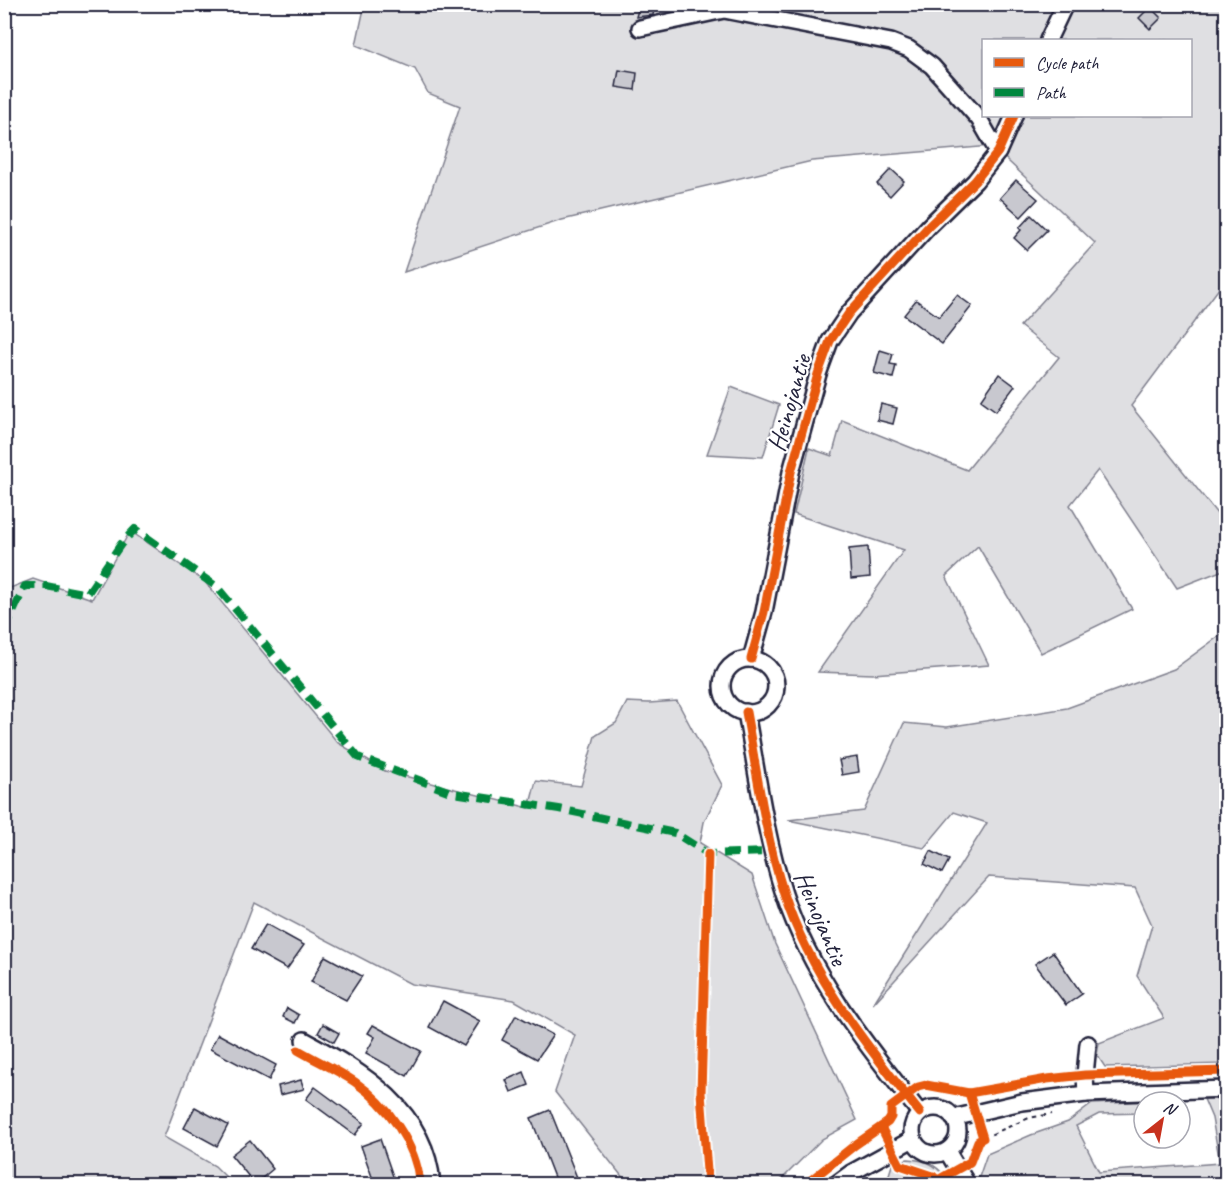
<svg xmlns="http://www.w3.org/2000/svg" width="1231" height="1189" viewBox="0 0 1231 1189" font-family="Caveat,sans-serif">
<rect width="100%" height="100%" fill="#fff"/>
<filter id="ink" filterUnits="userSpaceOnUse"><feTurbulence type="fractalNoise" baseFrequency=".0167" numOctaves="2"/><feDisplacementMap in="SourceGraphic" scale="12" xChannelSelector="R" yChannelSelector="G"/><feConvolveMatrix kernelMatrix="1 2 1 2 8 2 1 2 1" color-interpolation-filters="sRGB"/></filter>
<g filter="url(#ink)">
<g fill="#dfdfe2" stroke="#80808e" stroke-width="1.5" fill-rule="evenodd">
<path d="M365 4 1226 5V279L1131 406 1226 525V569L1177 588 1098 470 1070 505 1132 609 1041 653 978 546 946 576 989 665 873 674 818 672 904 550 794 514 809 448 832 456 842 420 967 470 1059 357 1020 326 1095 243 992 146 812 161 562 220 404 272 460 106 428 93 415 69 356 45ZM984 40H1190V116H984Z"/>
<path d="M731 387 779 405 763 457 707 454Z"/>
<path d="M130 531 204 581 338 743 385 771 529 808 536 781 581 786 595 736 616 723 627 702 649 703 677 701 722 785 704 822 700 843 752 875 775 944 857 1120 822 1139 777 1184H628L555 1092 575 1035 514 1000 411 984 254 902 164 1137 215 1166 233 1184H5V590L33 579 92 599Z"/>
<path d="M1226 631V1064L1105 1067 1097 1055 1099 1043 1164 1018 1137 976 1152 925 1135 888 989 877 873 1004 987 823 954 812 924 848 788 820 864 811 904 723 947 727 1067 708 1174 669Z"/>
<path d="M1204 1099H1226V1184L977 1183 987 1154 1031 1135 1068 1122 1092 1104 1150 1101 1152 1102H1144V1113L1099 1114 1076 1126 1099 1172 1220 1163 1212 1118Z"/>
<path d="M908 1159C931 1160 938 1167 952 1184H886L893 1162Z"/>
</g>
<g fill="#c8c8cf" stroke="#22223b" stroke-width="1.5">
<path d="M639 6 654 9 653 15 636 17Z"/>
<path d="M1150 7 1161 18 1150 29 1139 18Z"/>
<path d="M619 70 637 73 635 90 616 87Z"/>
<path d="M891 169 904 181 890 196 877 184Z"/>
<path d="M1016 180 1038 199 1021 217 1000 198Z"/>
<path d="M1031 215 1047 230 1027 250 1014 238 1021 230 1019 228Z"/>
<path d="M957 295 972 306 942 344 904 315 916 300 939 317Z"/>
<path d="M880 350 893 354 890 364 896 365 893 378 874 373Z"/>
<path d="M999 374 1015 386 996 411 981 400Z"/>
<path d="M881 404 897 408 893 424 877 420Z"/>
<path d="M868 547 870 577 851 579 849 549Z"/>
<path d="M857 757 859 772 842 775 839 760Z"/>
<path d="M931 851 949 860 942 873 924 864Z"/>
<path d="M266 924 304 945 287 969 251 949Z"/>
<path d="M1053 952 1082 994 1066 1005 1035 964Z"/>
<path d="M325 956 362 976 346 1000 311 982Z"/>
<path d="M443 1001 480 1021 464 1046 429 1027Z"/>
<path d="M287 1008 299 1015 295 1023 283 1017Z"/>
<path d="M516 1015 553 1035 537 1059 502 1040Z"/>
<path d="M323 1024 339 1033 334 1042 318 1033Z"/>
<path d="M373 1025 421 1051 407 1076 366 1053 375 1037 368 1033Z"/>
<path d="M218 1034 276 1065 269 1080 210 1049Z"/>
<path d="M524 1072 529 1085 511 1092 506 1080Z"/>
<path d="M301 1080 304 1089 280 1095 278 1086Z"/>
<path d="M315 1087 364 1123 355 1135 306 1099Z"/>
<path d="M195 1107 228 1125 217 1146 184 1128Z"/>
<path d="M550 1110 580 1185H557L531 1118Z"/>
<path d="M380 1139 396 1185H375L361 1146Z"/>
<path d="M250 1140 273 1169 255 1184 231 1155Z"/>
</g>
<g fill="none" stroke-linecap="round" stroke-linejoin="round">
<defs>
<g id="minor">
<path d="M640 28 724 10 891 42 909 49 932 66 979 119 998 152"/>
<path d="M1048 40 1065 4"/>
<path d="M751 659 764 612 791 472 818 374 830 341 849 313 929 226 975 181 998 152 1014 116"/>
<circle cx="749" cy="686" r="27"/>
<path d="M746 712C757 773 765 835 784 894 811 977 867 1046 920 1113"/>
<path d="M304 1040C363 1072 426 1110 432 1184"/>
<path d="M1086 1094 1085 1075 1088 1044"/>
<circle cx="935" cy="1131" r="23"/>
<path d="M953 1118 1022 1102 1086 1094 1226 1089"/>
<path d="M947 1151 967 1184"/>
<path d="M836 1184 851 1173 913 1139"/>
</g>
</defs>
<use href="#minor" stroke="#22223b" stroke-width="20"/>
<path stroke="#22223b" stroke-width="2" stroke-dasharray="4.5 4.5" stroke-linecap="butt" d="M983 1138 1029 1118 1052 1114"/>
<use href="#minor" stroke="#fff" stroke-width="15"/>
<path stroke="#00873e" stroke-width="8" stroke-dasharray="15 8" stroke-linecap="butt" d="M4 632 25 586H46L87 594 121 544 135 529 217 587 358 757 453 793 559 809 675 833 708 854 772 852"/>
<defs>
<g id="cycleway">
<path d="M751 659 764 612 791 472 818 374 830 341 849 313 929 226 975 181 998 152 1014 116"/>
<path d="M746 712C757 773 765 835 784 894 811 977 867 1046 920 1113"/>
<path d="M708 854 701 1093 708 1184"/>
<path d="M298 1050C317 1061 337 1070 355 1082 388 1105 416 1144 420 1184"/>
<path d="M881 1127 900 1165 933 1176 942 1184"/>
<path d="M938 1180 970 1162 978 1141 983 1138 969 1093"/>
<path d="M806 1184 855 1145 888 1122 891 1117V1107L918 1087 926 1085 969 1093 1047 1079 1085 1075 1226 1071"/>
</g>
</defs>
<use href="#cycleway" stroke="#fff" stroke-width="13"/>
<use href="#cycleway" stroke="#e8590c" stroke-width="9"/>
</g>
</g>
<g text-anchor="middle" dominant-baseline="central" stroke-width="4.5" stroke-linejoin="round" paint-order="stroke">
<g font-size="26" fill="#22223b" stroke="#fff">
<text transform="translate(789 403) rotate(-74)">Heinojantie</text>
<text transform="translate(821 918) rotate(67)">Heinojantie</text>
</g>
</g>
<rect width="1231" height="1189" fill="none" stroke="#fff" stroke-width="24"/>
<rect x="12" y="12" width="1207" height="1165" fill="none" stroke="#22223b" stroke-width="2" filter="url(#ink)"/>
<rect x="982" y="39" width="210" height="78" fill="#ffffff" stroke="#a7a7b1" stroke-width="1.5"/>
<rect x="994" y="58" width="30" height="9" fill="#e8590c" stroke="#a7a7b1" stroke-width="1.5"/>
<text x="1036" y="69" font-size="18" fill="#22223b">Cycle path</text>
<rect x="994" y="88" width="30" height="9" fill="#00873e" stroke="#a7a7b1" stroke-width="1.5"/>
<text x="1036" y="99" font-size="18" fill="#22223b">Path</text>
<g transform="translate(1162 1120) rotate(31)"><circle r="28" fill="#ffffff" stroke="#a7a7b1" stroke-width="1.5"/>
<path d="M0-4.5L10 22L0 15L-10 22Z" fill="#c8321e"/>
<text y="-9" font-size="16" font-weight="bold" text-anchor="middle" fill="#22223b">N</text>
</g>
</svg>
